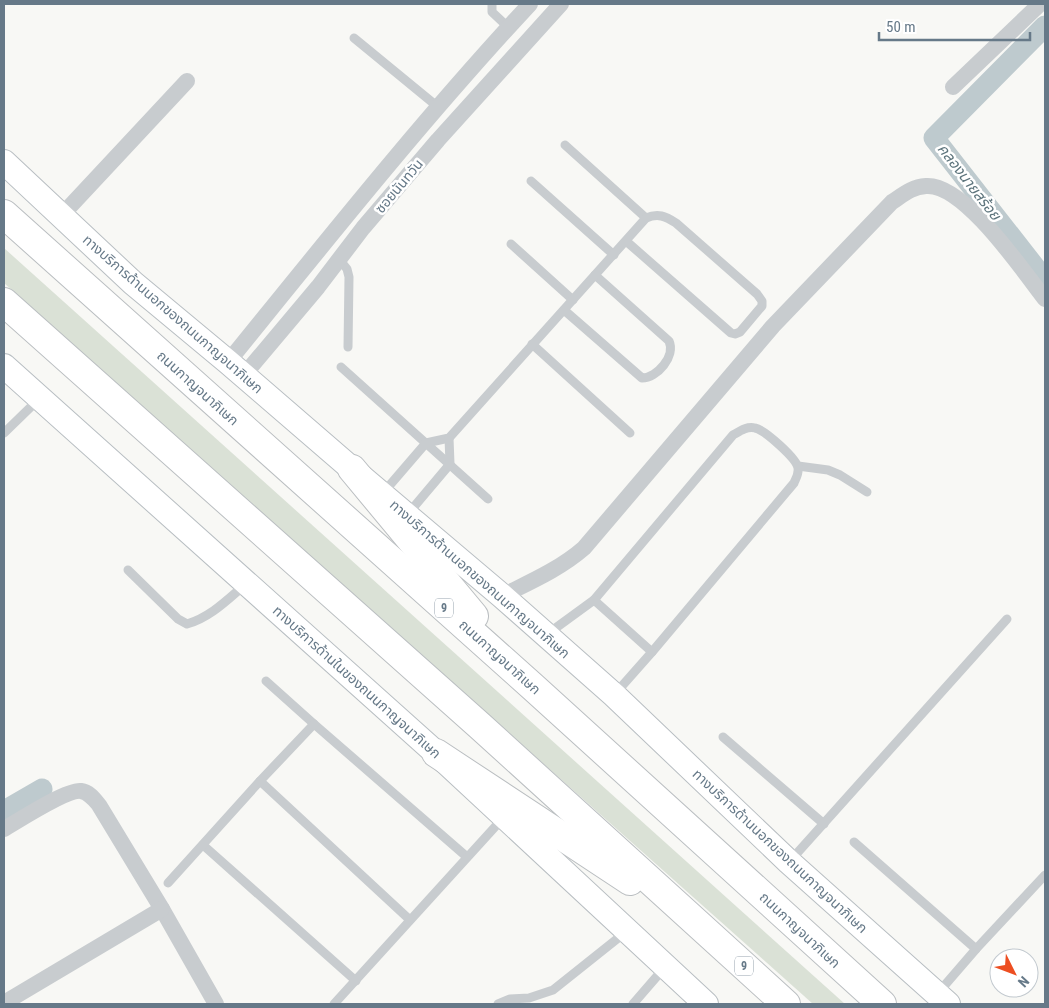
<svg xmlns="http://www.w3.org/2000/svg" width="1049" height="1008" viewBox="0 0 1049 1008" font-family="'Roboto Condensed','Noto Sans Thai',sans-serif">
<rect width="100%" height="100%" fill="#f8f8f5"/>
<path fill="#dae1d6" d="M4 248 845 1004H813L4 283Z"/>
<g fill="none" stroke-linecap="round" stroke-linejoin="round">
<g stroke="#becace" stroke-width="21">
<path d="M1045 26 934 138 1045 280"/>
<path d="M4 811 42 789"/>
</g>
<defs>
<g id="secondary">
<path d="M4 162 133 283 228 362 352 469 502 596 614 695 789 862 948 1004"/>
<path d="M4 366 436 753 706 1004"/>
</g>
<g id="trunk">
<path d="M4 214 533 687 882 1004"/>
<path d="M4 302 480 726 786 1004"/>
<path d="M352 469 474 616"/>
<path d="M436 753 630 881"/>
</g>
</defs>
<use href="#secondary" stroke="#b8bec2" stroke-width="26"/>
<use href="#trunk" stroke="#babec1" stroke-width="30"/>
<g stroke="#c8cccf" stroke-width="9">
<path d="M492 4V12L508 27"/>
<path d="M354 38 438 107"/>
<path d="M565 145 646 218"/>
<path d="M531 181 614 255"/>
<path d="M511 244 573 300"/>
<path d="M339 259 347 269 349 277 348 347"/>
<path d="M564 310 642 378C657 378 676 356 669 341L595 275"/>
<path d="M532 344 630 433"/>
<path d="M341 367 488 499"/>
<path d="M4 433 40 398"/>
<path d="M798 466 828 470 840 475 867 492"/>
<path d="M383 493 426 443 449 438 646 218C658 213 665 216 676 223L757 294 762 301V306L740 332 735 334 731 333 626 241"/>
<path d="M407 515 450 464 449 438"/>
<path d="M128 570 178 619 187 624C211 617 228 599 247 583"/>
<path d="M594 600 733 435C740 431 747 426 755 428 765 430 797 459 798 468 799 474 796 478 794 483L652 652 614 695"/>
<path d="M546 635 594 600 652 652"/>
<path d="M266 681 314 724 467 857"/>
<path d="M723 737 824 824"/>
<path d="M260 781 410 920"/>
<path d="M854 842 976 949"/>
<path d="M203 845 356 981"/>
<path d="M790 861 1007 619"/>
<path d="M168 883 260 781 314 724"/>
<path d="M938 993 976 949 1045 875"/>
<path d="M334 1004 504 817"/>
<path d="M498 1004 510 999 529 998 553 990 627 931"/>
<path d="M633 1004 665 967"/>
</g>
<g stroke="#c8cccf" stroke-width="16">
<path d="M953 87 1040 4"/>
<path d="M61 216 187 81"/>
<path d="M228 362C327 240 424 118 530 4"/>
<path d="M244 375 318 287 363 228 438 140 561 4"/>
<path d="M502 596C530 582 560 569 584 548L773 326 892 202C904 194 912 187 926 186 964 183 1023 271 1045 299"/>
<path d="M4 829C18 821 67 789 81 791 89 792 94 799 99 805L162 909 216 1004"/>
<path d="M4 1003 162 909"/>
</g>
<use href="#secondary" stroke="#fff" stroke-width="24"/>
<use href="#trunk" stroke="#fff" stroke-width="28"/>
</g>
<g text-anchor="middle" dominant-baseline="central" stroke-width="5" stroke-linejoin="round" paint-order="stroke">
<g fill="#fff" stroke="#94a1ac" stroke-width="1">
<rect x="435" y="598.5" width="18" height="19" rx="4"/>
<rect x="735" y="956.5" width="18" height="19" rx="4"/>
</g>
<g font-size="12" font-weight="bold" fill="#667988">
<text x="444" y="608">9</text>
<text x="744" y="966">9</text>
</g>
<g font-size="14" fill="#667988" stroke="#fff">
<text transform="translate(399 186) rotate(-50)">ซอยนันทวัน</text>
<text transform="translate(173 314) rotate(41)">ทางบริการด้านนอกของถนนกาญจนาภิเษก</text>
<text transform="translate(198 388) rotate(42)">ถนนกาญจนาภิเษก</text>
<text transform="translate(480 579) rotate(41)">ทางบริการด้านนอกของถนนกาญจนาภิเษก</text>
<text transform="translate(500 657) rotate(42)">ถนนกาญจนาภิเษก</text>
<text transform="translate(357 682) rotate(42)">ทางบริการด้านในของถนนกาญจนาภิเษก</text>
<text transform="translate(780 851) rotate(43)">ทางบริการด้านนอกของถนนกาญจนาภิเษก</text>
<text transform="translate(800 930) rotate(43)">ถนนกาญจนาภิเษก</text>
</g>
<g font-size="15" font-style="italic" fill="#5d747c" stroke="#fff">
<text transform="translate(969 182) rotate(52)">คลองนายสร้อย</text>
</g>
</g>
<rect width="1049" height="1008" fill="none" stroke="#667988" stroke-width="10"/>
<g transform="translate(1014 973) rotate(132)"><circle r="24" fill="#ffffff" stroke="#c2c9cf"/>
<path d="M0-4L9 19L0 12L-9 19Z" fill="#ed4e21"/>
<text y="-8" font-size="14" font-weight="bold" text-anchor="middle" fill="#667988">N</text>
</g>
<path d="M879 32v8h151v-8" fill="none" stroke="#667988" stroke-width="2.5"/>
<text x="886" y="32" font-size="15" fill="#667988" stroke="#ffffff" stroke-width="4" paint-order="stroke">50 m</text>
</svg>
